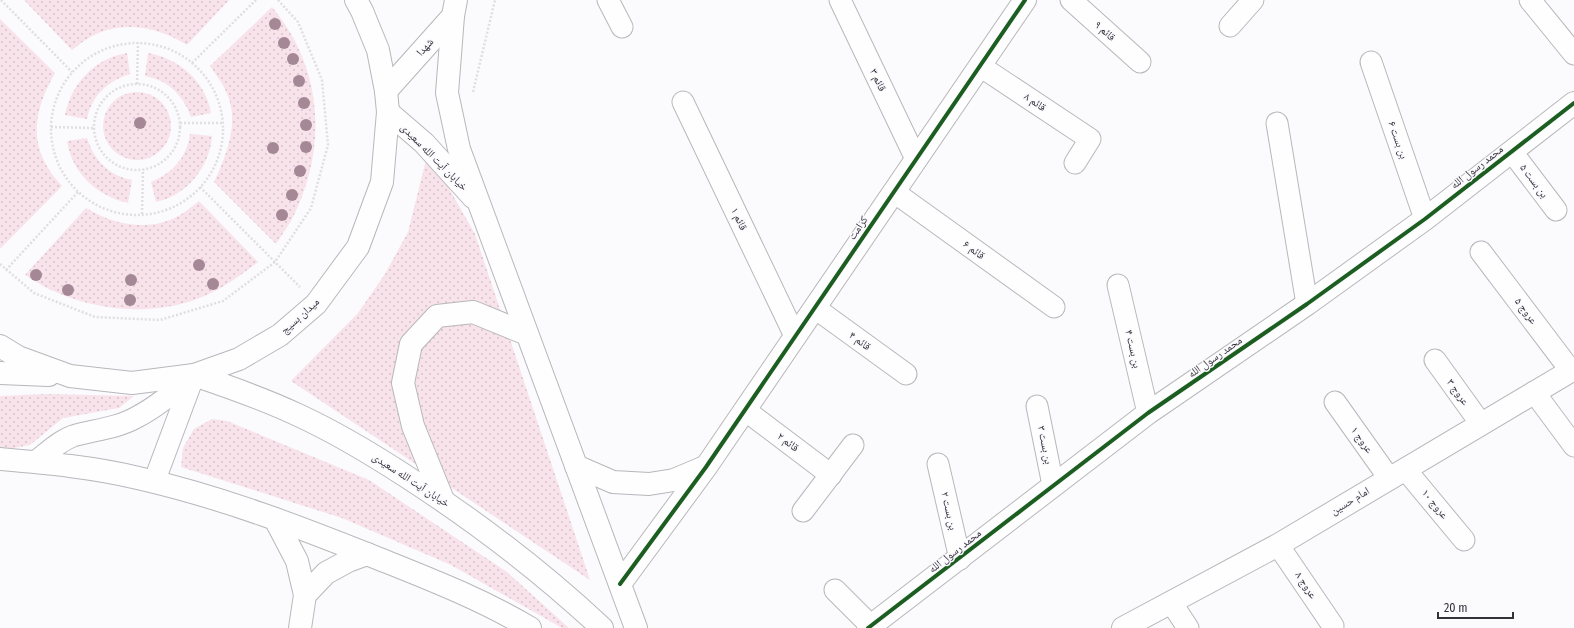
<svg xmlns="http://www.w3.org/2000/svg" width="1574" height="628" viewBox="0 0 1574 628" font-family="'Fira Sans Condensed','Noto Naskh Arabic',sans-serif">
<defs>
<pattern id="grass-dots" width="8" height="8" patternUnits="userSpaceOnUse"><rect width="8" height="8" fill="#f8e3eb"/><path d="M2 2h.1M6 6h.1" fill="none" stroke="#d5c3ca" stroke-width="1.8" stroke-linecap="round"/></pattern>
</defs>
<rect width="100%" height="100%" fill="#fbfafc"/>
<g fill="url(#grass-dots)">
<path d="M24 0H229L187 45C162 29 130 21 101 32 90 36 81 43 72 50Z"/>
<path d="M272 7C324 69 328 150 291 221 286 229 281 236 276 244L214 182C226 156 239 125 228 96 224 85 217 76 210 66Z"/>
<path d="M0 19 55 73C31 115 28 150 62 186L0 249Z"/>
<path d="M127 53 130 74C108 81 92 95 87 119L65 115C71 84 95 58 127 53Z"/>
<path d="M148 53C179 58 206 82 211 113L191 117C183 95 168 80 145 76Z"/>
<circle cx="137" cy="126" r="34"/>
<path d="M190 134 212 136C210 167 186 196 156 202L151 182C173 173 187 157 190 134Z"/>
<path d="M87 138C94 160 109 176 132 180L128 203C97 196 72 173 67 141Z"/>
<path d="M428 152 475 234 590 580 291 381 358 313 385 274 408 232Z"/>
<path d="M199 201 258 262C244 273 229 284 213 292 161 318 100 313 49 289 40 285 33 279 25 275L86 208C111 223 141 231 170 220 181 216 190 208 199 201Z"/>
<path d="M46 394 134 396 119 408 63 418 30 445 14 448H0V396Z"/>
<path d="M212 419 227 421 369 480 507 572 569 628H562L451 565 342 518 181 467 183 448 194 429Z"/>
</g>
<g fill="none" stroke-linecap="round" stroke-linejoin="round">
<defs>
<g id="street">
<path d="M608 0 622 27"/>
<path d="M840 0 916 159"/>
<path d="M1071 0 1140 62"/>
<path d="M1530 0 1574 54"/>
<path d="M1230 26 1253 0"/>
<path d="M1371 62 1425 219"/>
<path d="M980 66 1090 139 1075 163"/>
<path d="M683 102 795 336"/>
<path d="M1277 123 1307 304"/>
<path d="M1512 152 1556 210"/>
<path d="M894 192 1054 307"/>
<path d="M1481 252 1571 371"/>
<path d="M1118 285 1148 413"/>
<path d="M815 308 906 374"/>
<path d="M1435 360 1481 424"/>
<path d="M1534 392 1574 446"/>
<path d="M1335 402 1389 478"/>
<path d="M1037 406 1053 485"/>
<path d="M745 410 831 475"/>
<path d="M35 462C47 453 59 441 73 436 94 430 118 428 137 417 158 406 176 390 194 375"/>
<path d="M938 464 960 559"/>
<path d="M1405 469 1464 540"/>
<path d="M154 482 194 375"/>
<path d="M803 511 853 445"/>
<path d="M1278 545 1333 626"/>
<path d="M835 590 871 626"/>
<path d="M1171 602 1188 628"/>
</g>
<g id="secondary">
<path d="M453 16 447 93 459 149 636 628"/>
<path d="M388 112 424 143 473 197"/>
<path d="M194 375C230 387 264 399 298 415 335 432 370 453 404 475 474 520 541 571 602 628"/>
<path d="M0 459C46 463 93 467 138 478 222 497 302 528 382 560 432 580 483 600 530 628"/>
<path d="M576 466 613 482 649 484 674 480 705 467"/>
<path d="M443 500 413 426 403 383 411 344 437 316 473 312 527 334"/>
<path d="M275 519 297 561 305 595 300 628"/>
<path d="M620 584 706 467 1025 0"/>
<path d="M305 595 326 573 348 561 367 554"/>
<path d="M868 628 1148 413 1307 304 1425 219 1574 103"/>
<path d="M1123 628 1278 545 1574 369"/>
</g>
<g id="highway">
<path d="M386 91 453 16 456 0"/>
<path d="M0 346 18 357 70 376 132 383 194 375 239 359 280 335 316 304 358 247 382 182 388 112 386 91 378 50 362 11 356 0"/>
<path d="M0 373 49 375"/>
</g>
</defs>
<use href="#street" stroke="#b8b7bb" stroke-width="23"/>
<use href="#secondary" stroke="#b8b7bb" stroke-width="24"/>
<use href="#highway" stroke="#b8b7bb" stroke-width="24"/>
<g stroke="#dfdfdf" stroke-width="2.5" stroke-dasharray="2 2" stroke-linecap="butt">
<path d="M1 0 72 72"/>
<circle cx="137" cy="129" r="86"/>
<path d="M192 63 256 0"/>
<circle cx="137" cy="127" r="43"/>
<path d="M137 84 138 43"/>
<path d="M473 92 495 0"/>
<path d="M180 123H224"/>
<path d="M51 127 94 128"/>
<path d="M200 187 300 287"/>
<path d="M142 214 143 170"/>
<path d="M0 264 34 293 95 317 160 320 223 301 275 262 311 208 328 145 322 80 298 22 278 0"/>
<path d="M6 270 78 192"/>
</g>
<use href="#street" stroke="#fefeff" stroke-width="21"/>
<use href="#secondary" stroke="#fefeff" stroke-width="22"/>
<use href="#highway" stroke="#fefeff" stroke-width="22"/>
<defs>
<g id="cycleway">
<path d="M620 584 706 467 1025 0"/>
<path d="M868 628 1148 413 1307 304 1425 219 1574 103"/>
</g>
</defs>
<use href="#cycleway" stroke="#faf9fd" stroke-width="6"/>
<use href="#cycleway" stroke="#1b5e20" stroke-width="4"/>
</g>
<g fill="#a58895">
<circle cx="275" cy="24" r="6"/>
<circle cx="284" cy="43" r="6"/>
<circle cx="293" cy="59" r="6"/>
<circle cx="299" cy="81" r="6"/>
<circle cx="304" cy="103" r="6"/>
<circle cx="140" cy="123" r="6"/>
<circle cx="306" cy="125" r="6"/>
<circle cx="306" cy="147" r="6"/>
<circle cx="273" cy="148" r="6"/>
<circle cx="300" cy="171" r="6"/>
<circle cx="292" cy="195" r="6"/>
<circle cx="282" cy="215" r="6"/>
<circle cx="199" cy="265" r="6"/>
<circle cx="36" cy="275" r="6"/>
<circle cx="131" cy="280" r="6"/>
<circle cx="213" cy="284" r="6"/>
<circle cx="68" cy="290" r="6"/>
<circle cx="130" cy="300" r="6"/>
</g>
<g text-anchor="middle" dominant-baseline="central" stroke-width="3" stroke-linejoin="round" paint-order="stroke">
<g font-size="11" fill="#343138" stroke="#faf9fd">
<text transform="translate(1105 31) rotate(42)">قائم ۹</text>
<text transform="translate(425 47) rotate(-49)">شهدا</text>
<text transform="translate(878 80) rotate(65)">قائم ۳</text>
<text transform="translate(1035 102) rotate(34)">قائم ۸</text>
<text transform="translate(1398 140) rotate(71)">بن بست ۶</text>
<text transform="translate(434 157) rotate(45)">خیابان آیت الله سعیدی</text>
<text transform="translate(1477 167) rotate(-38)">محمد رسول الله</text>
<text transform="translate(1534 181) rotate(53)">بن بست ۵</text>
<text transform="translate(739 219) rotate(65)">قائم ۱</text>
<text transform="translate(858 228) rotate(-56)">کرامت</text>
<text transform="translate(974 250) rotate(36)">قائم ۶</text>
<text transform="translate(1526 311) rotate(53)">عروج ۵</text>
<text transform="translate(300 316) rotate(-42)">میدان بسیج</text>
<text transform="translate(860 341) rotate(36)">قائم ۴</text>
<text transform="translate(1133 349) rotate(77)">بن بست ۴</text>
<text transform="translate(1215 357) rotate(-35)">محمد رسول الله</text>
<text transform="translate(1458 392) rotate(54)">عروج ۳</text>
<text transform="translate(1362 440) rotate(54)">عروج ۱</text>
<text transform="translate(788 442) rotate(37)">قائم ۲</text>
<text transform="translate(1045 445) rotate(79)">بن بست ۳</text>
<text transform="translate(411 480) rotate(33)">خیابان آیت الله سعیدی</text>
<text transform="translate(1350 501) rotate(-31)">امام حسین</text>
<text transform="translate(1435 504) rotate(50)">عروج ۱۰</text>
<text transform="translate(949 511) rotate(77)">بن بست ۲</text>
<text transform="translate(955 551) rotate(-38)">محمد رسول الله</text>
<text transform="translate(1306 585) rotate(56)">عروج ۸</text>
</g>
</g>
<path d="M1438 612v6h75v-6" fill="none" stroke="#343138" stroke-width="2"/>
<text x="1444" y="612" font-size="12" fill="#343138" stroke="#faf9fd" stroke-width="3" paint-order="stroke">20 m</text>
</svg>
